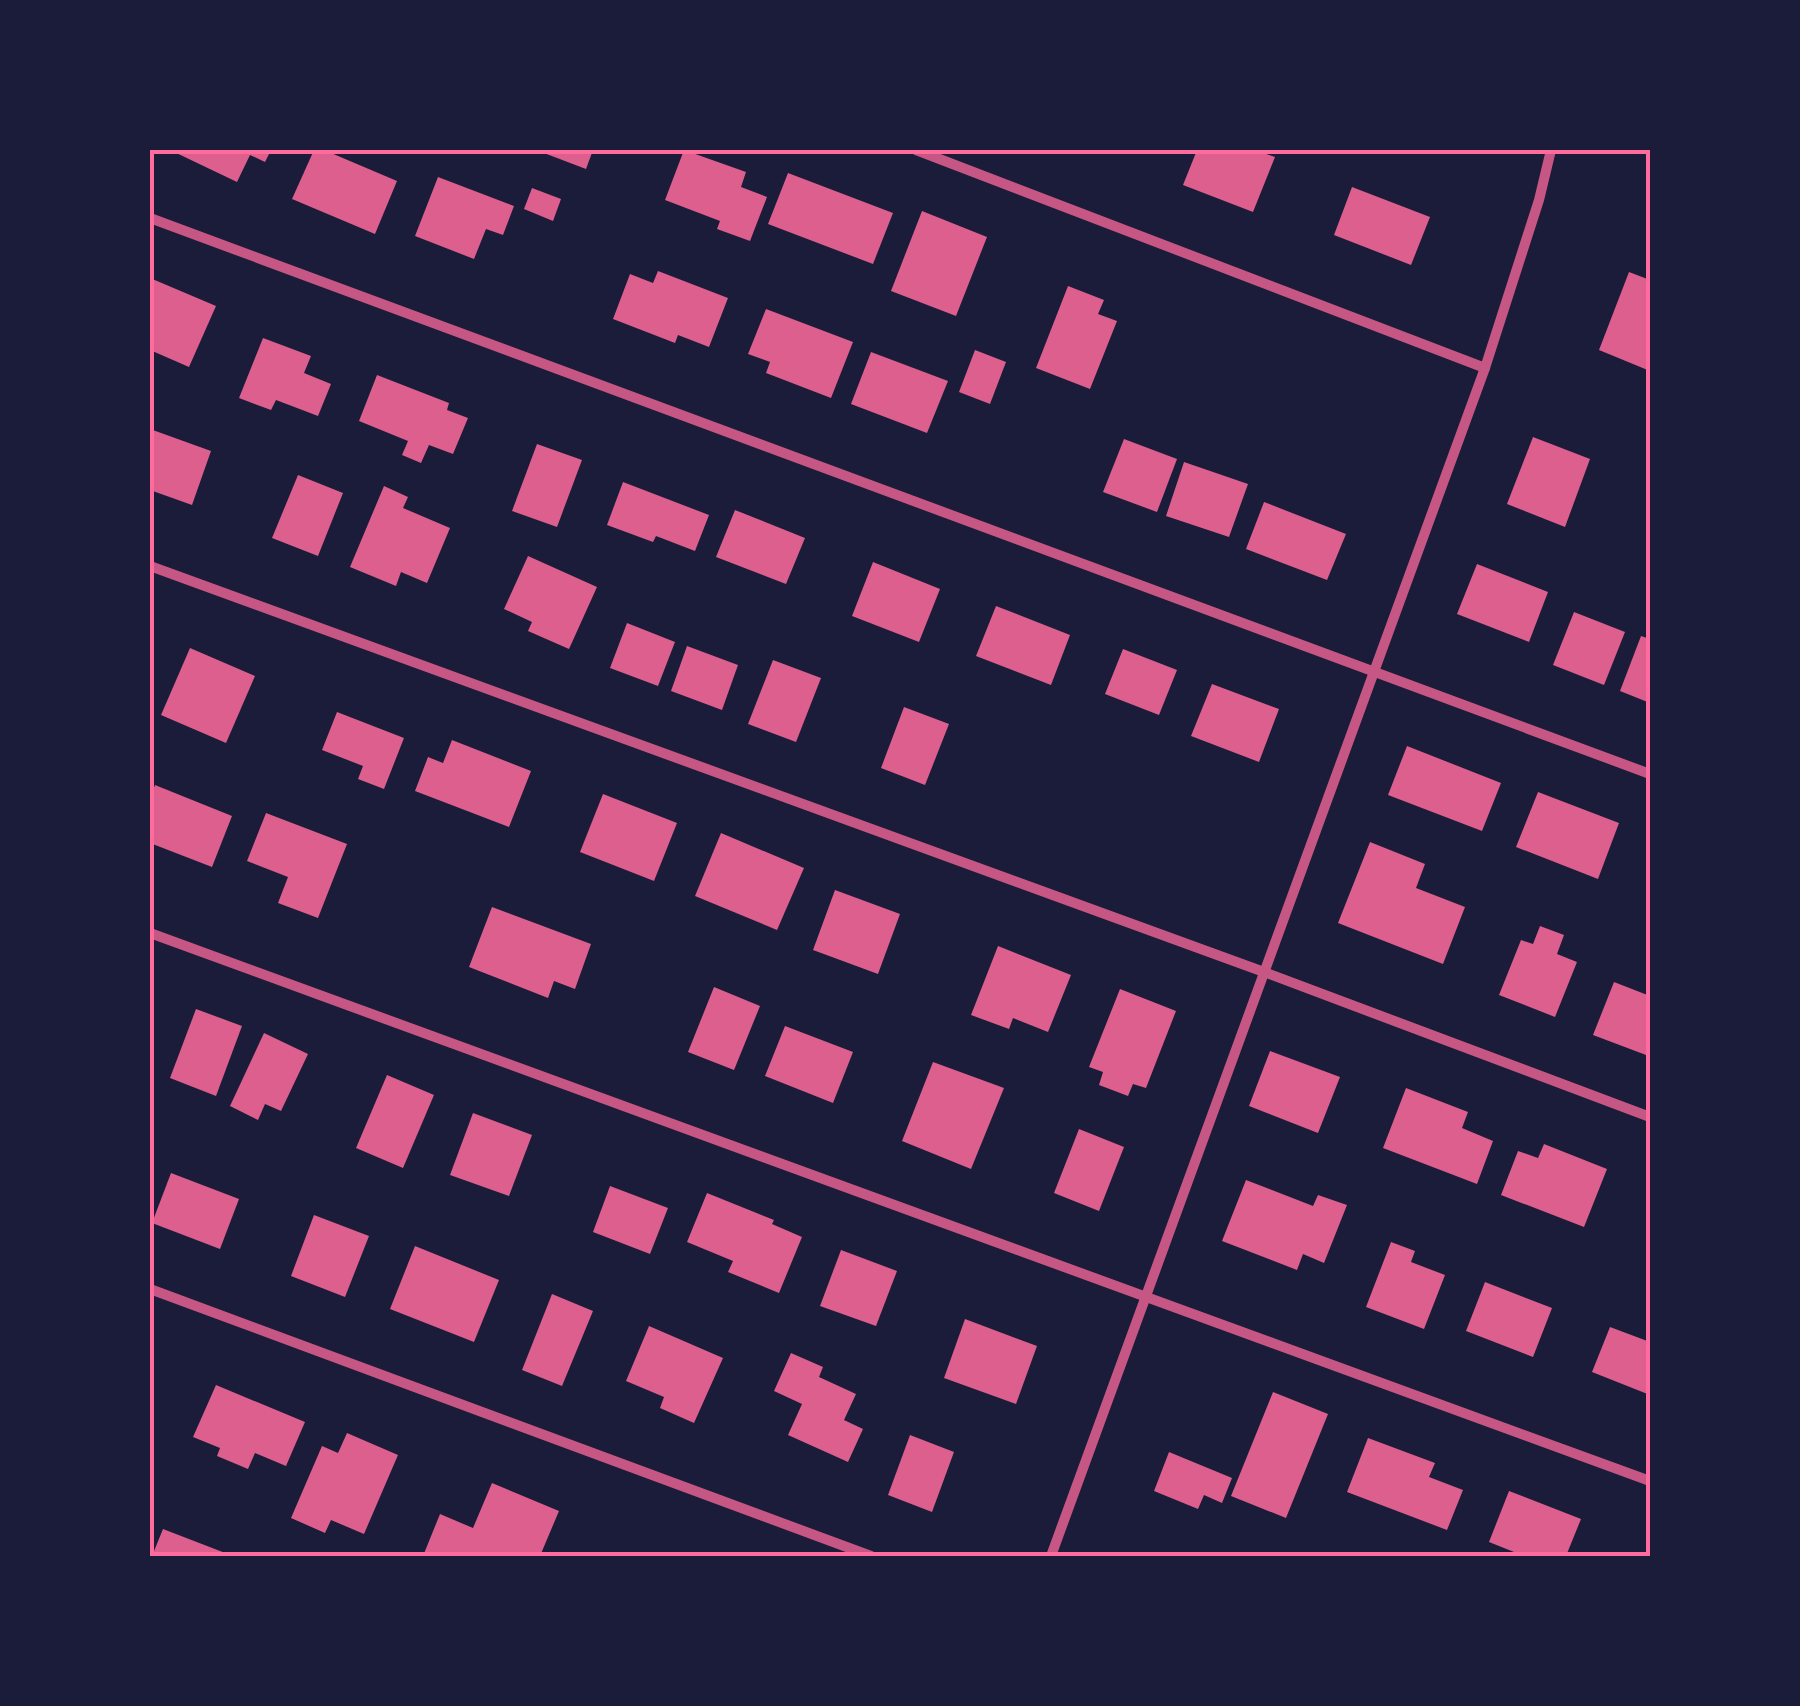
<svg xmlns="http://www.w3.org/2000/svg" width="1800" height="1706" viewBox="0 0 1800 1706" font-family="'Fira Sans Condensed',sans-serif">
<rect width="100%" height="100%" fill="#1b1b3a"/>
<g fill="#dd5f8e">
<path d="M170 150H271L265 162 250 155 237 182Z"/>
<path d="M314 150H324L397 181 375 234 292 199Z"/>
<path d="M536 150H593L586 169Z"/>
<path d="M684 150 746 172 741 187 767 197 750 241 717 229 720 221 665 200Z"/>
<path d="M1197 150H1255L1275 157 1253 212 1183 185Z"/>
<path d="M788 173 893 213 873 264 768 224Z"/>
<path d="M438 177 514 206 503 235 486 229 474 259 415 236Z"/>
<path d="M1352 187 1430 217 1411 265 1334 235Z"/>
<path d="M532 188 561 199 553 221 524 209Z"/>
<path d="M922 211 987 237 956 316 891 291Z"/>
<path d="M658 271 728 298 709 347 678 335 675 343 613 319 630 274 653 283Z"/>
<path d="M1629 272 1650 280V371L1599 350Z"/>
<path d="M150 278 216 306 189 367 150 350Z"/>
<path d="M1068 286 1104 300 1098 314 1117 321 1090 389 1036 368Z"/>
<path d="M766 309 853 342 831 398 766 373 770 362 748 354Z"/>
<path d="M263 338 311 356 304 373 331 384 318 416 276 400 271 410 239 398Z"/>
<path d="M975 350 1006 362 990 404 959 392Z"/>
<path d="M871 352 948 381 927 433 851 404Z"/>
<path d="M377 375 449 403 447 410 468 418 453 454 429 445 421 463 402 455 408 441 359 421Z"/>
<path d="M150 429 211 451 192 505 150 490Z"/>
<path d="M1533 437 1590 459 1565 527 1507 504Z"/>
<path d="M1124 439 1177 459 1157 512 1103 492Z"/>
<path d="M537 444 582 460 557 527 512 511Z"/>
<path d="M1184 462 1248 484 1229 537 1166 516Z"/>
<path d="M298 475 343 493 318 556 272 538Z"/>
<path d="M623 482 709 515 695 551 656 536 653 542 607 525Z"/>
<path d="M384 486 408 497 403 508 450 528 427 583 401 572 396 586 350 567Z"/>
<path d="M1264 502 1346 534 1327 580 1246 549Z"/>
<path d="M735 510 805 538 786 584 716 557Z"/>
<path d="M528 556 597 587 569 649 528 631 532 622 504 609Z"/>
<path d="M873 562 940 589 919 642 852 616Z"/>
<path d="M1477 564 1548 592 1529 642 1457 614Z"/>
<path d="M996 606 1070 635 1051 685 976 656Z"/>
<path d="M1574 612 1625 632 1604 685 1553 665Z"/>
<path d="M627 623 675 642 658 686 610 668Z"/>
<path d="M1641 636 1650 639V703L1620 691Z"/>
<path d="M687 646 738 665 722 710 671 691Z"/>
<path d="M190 648 255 676 226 743 161 715Z"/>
<path d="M1123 649 1177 670 1159 715 1105 694Z"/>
<path d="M773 660 821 678 796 742 748 724Z"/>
<path d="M1212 684 1279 709 1259 762 1191 736Z"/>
<path d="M904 707 949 724 925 785 881 768Z"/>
<path d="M337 712 404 738 384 789 358 779 363 766 322 750Z"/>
<path d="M452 740 531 771 509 827 415 791 428 757 443 763Z"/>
<path d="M1407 746 1501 783 1482 831 1388 795Z"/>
<path d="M155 785 232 816 212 867 150 843V798Z"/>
<path d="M1538 792 1619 823 1598 879 1516 847Z"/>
<path d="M603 794 677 823 654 881 580 852Z"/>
<path d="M266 813 347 844 318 918 278 903 288 877 247 861Z"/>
<path d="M721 833 804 868 777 930 695 896Z"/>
<path d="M1370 842 1425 864 1416 888 1465 907 1443 964 1338 923Z"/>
<path d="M835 890 900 914 878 974 813 950Z"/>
<path d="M492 907 591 944 575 989 554 981 548 998 469 967Z"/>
<path d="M1540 926 1564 935 1557 954 1577 962 1555 1017 1499 995 1521 940 1533 944Z"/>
<path d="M998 946 1071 975 1048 1032 1013 1018 1009 1029 971 1015Z"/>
<path d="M1614 982 1650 996V1044L1646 1055 1593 1035Z"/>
<path d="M714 987 760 1006 734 1070 688 1052Z"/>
<path d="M1120 989 1176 1011 1146 1088 1133 1084 1128 1096 1099 1085 1103 1072 1089 1067Z"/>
<path d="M196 1009 242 1026 216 1096 170 1078Z"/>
<path d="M785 1026 853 1052 833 1103 765 1076Z"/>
<path d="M264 1033 308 1054 281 1111 265 1104 258 1120 230 1106Z"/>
<path d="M1270 1051 1340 1077 1318 1133 1249 1106Z"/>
<path d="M933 1062 1004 1088 971 1169 902 1141Z"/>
<path d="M387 1075 434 1095 403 1168 356 1148Z"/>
<path d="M1406 1088 1468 1112 1462 1128 1493 1141 1477 1184 1383 1148Z"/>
<path d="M473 1113 532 1135 509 1196 450 1175Z"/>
<path d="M1079 1129 1124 1147 1099 1211 1054 1193Z"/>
<path d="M1544 1144 1607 1169 1584 1227 1501 1195 1518 1151 1538 1158Z"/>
<path d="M171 1173 239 1199 220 1249 152 1223Z"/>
<path d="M1246 1180 1313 1206 1318 1195 1347 1205 1324 1263 1303 1254 1297 1270 1222 1241Z"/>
<path d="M610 1186 668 1208 650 1254 593 1232Z"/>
<path d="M707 1193 774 1220 772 1224 802 1237 779 1293 728 1272 733 1261 687 1242Z"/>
<path d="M314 1215 369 1236 345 1297 291 1276Z"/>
<path d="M1391 1242 1415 1251 1411 1262 1445 1275 1424 1329 1366 1307Z"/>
<path d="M415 1246 499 1280 474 1342 390 1309Z"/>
<path d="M841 1250 897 1271 876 1326 820 1306Z"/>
<path d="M1485 1282 1552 1308 1533 1357 1466 1331Z"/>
<path d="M552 1294 593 1311 562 1386 522 1370Z"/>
<path d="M965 1319 1037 1346 1016 1404 944 1378Z"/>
<path d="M649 1326 723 1358 694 1423 660 1408 664 1397 626 1381Z"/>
<path d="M1610 1327 1650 1342V1395L1592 1372Z"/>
<path d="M791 1353 823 1367 819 1377 856 1394 844 1420 863 1429 848 1462 788 1435 802 1404 774 1391Z"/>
<path d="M216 1385 305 1422 286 1466 255 1453 248 1469 217 1456 220 1448 193 1437Z"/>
<path d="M1273 1392 1328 1414 1286 1518 1231 1496Z"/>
<path d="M347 1433 398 1455 364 1534 331 1520 325 1533 291 1518 322 1446 338 1453Z"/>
<path d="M910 1435 954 1452 932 1512 888 1495Z"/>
<path d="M1368 1438 1435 1463 1429 1477 1463 1490 1447 1530 1347 1492Z"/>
<path d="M1169 1452 1232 1478 1222 1503 1204 1495 1198 1509 1154 1491Z"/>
<path d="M492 1483 559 1511 540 1556H423L440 1514 473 1528Z"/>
<path d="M1509 1491 1581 1519 1566 1556H1524L1489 1542Z"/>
<path d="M163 1529 233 1556H152Z"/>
</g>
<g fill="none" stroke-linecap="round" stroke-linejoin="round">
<g stroke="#c65784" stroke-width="10">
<path d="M916 150 1485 368"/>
<path d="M150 218 1650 774"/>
<path d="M150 566 1264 972 1650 1117"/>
<path d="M150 933 1650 1481"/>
<path d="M150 1289 871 1556"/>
<path d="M1051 1556 1485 368 1539 200 1551 150"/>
</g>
</g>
<rect width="1800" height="1706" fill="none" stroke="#1b1b3a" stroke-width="305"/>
<rect x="152" y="152" width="1496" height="1402" fill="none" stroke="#ff6b9d" stroke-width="4"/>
</svg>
